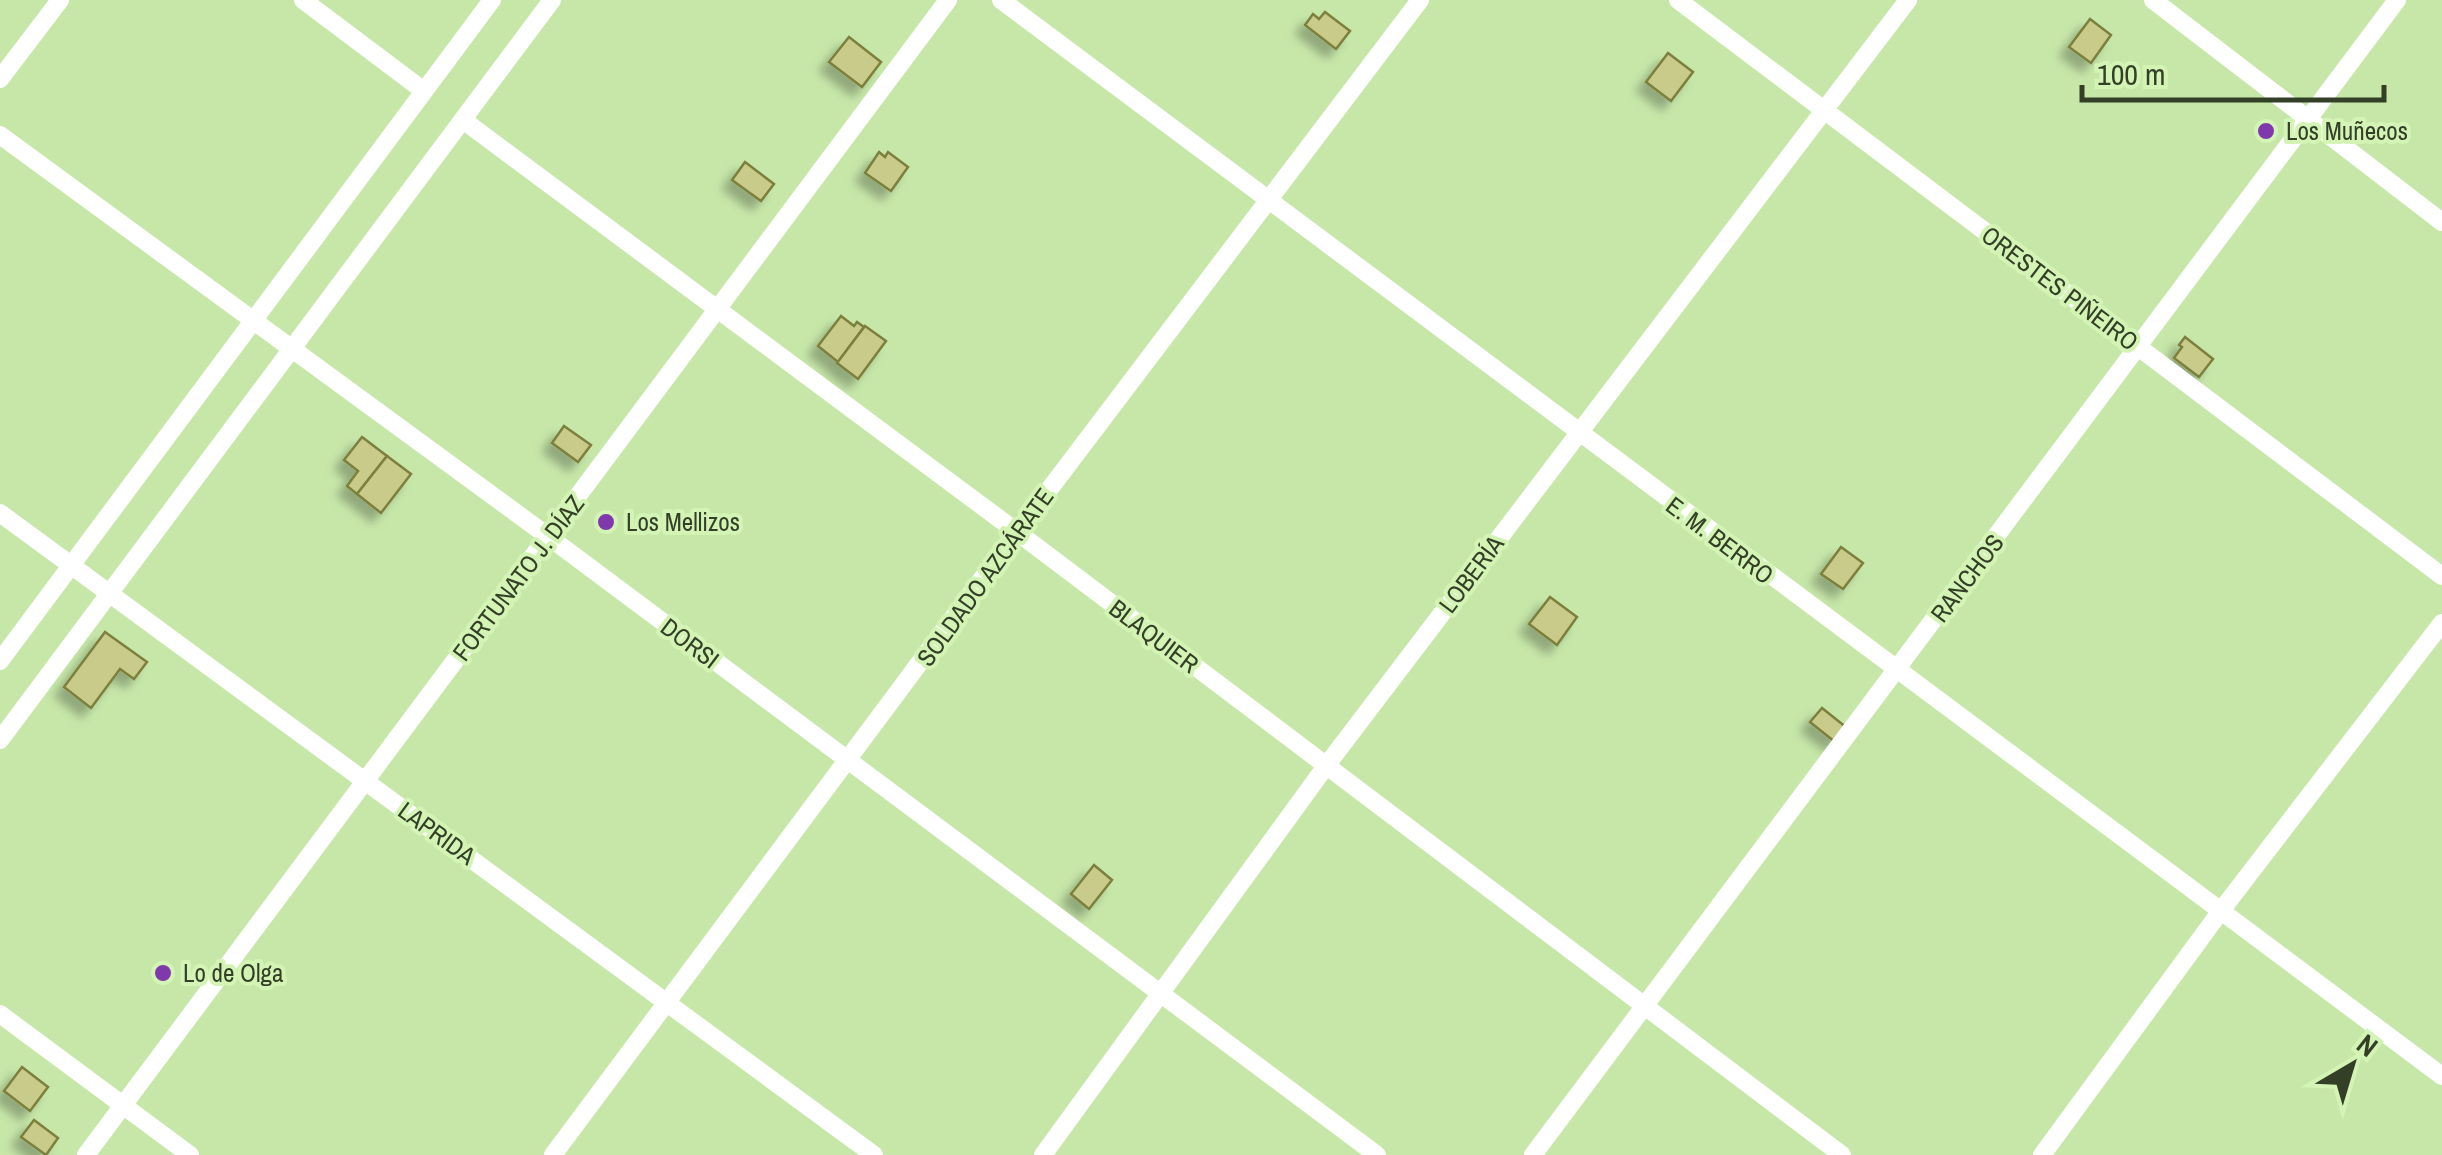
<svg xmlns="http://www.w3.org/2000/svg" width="2442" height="1155" viewBox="0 0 2442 1155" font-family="'Archivo Narrow',sans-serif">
<defs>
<filter id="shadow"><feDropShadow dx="-9" dy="9" stdDeviation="5" flood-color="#0004"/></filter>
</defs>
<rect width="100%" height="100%" fill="#c7e7a9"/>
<g fill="#c8cb89" stroke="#7d7f3e" stroke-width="2.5" filter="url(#shadow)">
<path d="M1325 12 1350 31 1336 49 1305 25 1313 14 1319 19Z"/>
<path d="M2090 19 2111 35 2091 63 2069 47Z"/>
<path d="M849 37 881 62 862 87 829 62Z"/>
<path d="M1668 53 1693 72 1671 101 1646 82Z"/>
<path d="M879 152 885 157 888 152 908 167 891 191 865 173Z"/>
<path d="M745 162 774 184 761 201 732 180Z"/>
<path d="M841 316 854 326 857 322 864 327 838 362 818 346Z"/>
<path d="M865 326 886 341 858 379 837 363Z"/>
<path d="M2185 337 2213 359 2199 377 2174 358 2182 347 2179 345Z"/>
<path d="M564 426 591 445 578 462 552 443Z"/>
<path d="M362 437 387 456 357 494 347 486 358 471 344 460Z"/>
<path d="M387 456 411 474 381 513 357 494Z"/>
<path d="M1841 547 1863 563 1843 589 1821 574Z"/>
<path d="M1550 597 1577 617 1557 645 1529 624Z"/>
<path d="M105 632 147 662 134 679 120 669 91 708 64 687Z"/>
<path d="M1822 708 1847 728 1835 742 1810 722Z"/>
<path d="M1094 865 1112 880 1089 909 1071 894Z"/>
<path d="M22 1067 48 1087 30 1111 4 1091Z"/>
<path d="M34 1120 58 1138 46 1155 21 1137Z"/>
</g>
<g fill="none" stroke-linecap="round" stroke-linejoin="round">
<g stroke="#fff" stroke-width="18">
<path d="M303 0 424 91"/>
<path d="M1001 0 2442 1076"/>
<path d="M1678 0 2442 576"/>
<path d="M2153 0 2442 222"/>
<path d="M0 79 60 0"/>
<path d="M463 120 1017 532 1842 1155"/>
<path d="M0 135 549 537 1377 1155"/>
<path d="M0 513 874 1155"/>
<path d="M0 661 492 0"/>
<path d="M0 740 552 0"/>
<path d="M0 1014 190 1155"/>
<path d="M86 1155 948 0"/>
<path d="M553 1155 1017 532 1420 0"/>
<path d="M1043 1155 1326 766 1908 0"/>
<path d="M1533 1155 2397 0"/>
<path d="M2042 1155 2220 912 2442 623"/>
</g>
</g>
<g fill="#8039ac" stroke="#d4f4b6" stroke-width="4">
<circle cx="2266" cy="131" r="10"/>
<circle cx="606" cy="522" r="10"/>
<circle cx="163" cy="973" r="10"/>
</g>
<g text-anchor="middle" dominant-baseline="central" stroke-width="8" stroke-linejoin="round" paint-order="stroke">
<g font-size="25" fill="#333f26" stroke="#d4f4b6" text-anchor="start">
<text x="2286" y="131">Los Muñecos</text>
<text x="626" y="522">Los Mellizos</text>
<text x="183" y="973">Lo de Olga</text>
</g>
<g font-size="25" fill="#333f26" stroke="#d4f4b6">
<text transform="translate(2060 288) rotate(37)">ORESTES PIÑEIRO</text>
<text transform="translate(1720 540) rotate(37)">E. M. BERRO</text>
<text transform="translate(1471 574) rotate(-53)">LOBERÍA</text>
<text transform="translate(985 577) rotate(-54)">SOLDADO AZCÁRATE</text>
<text transform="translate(518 578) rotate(-53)">FORTUNATO J. DÍAZ</text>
<text transform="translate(1967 578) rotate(-53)">RANCHOS</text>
<text transform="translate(1154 636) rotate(37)">BLAQUIER</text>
<text transform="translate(690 643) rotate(37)">DORSI</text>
<text transform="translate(437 833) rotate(36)">LAPRIDA</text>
</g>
</g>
<g transform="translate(2352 1065) rotate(38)" stroke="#d4f4b6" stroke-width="8" paint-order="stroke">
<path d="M0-8L18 38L0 25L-18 38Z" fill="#333f26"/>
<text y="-15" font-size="28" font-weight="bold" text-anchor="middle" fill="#333f26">N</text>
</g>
<path d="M2082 85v15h302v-15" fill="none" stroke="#333f26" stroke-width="5"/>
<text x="2097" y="85" font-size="30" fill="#333f26" stroke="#d4f4b6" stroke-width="8" paint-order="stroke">100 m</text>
</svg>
